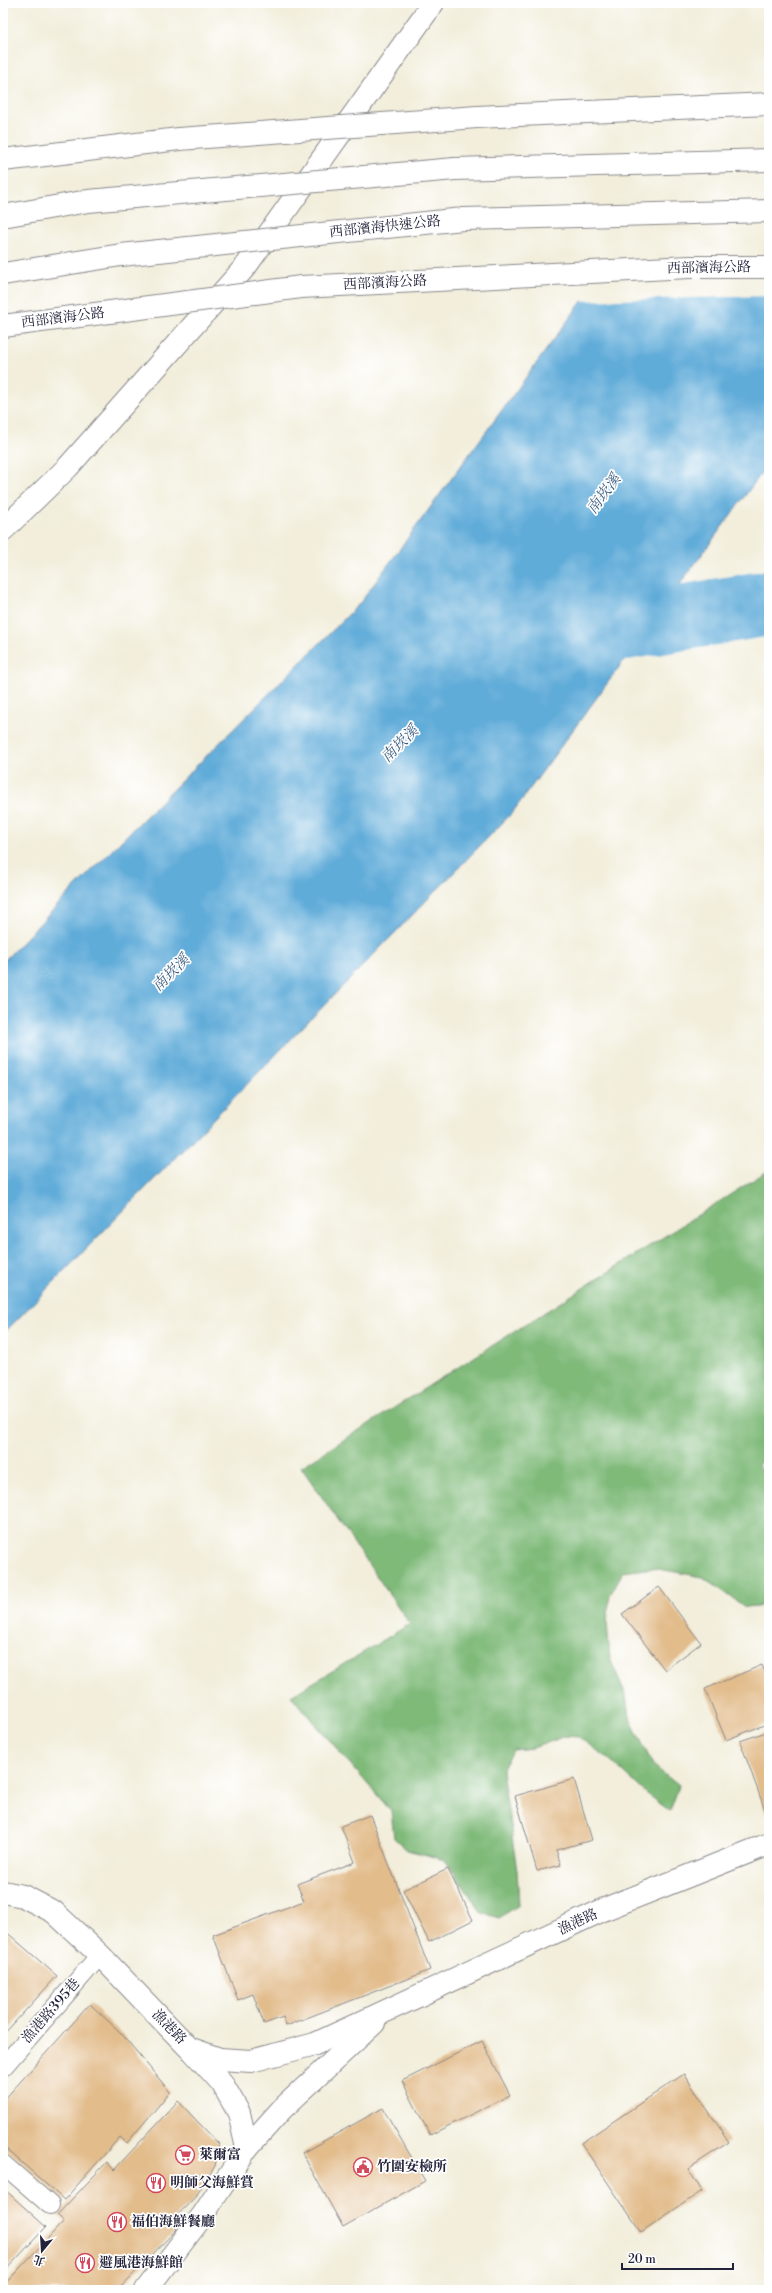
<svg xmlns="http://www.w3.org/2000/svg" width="772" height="2293" viewBox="0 0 772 2293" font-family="'Libre Bodoni','Noto Serif TC',serif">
<rect width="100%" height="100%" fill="#fff"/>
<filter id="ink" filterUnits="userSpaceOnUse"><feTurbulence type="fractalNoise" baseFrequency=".025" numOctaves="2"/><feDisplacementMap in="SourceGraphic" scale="8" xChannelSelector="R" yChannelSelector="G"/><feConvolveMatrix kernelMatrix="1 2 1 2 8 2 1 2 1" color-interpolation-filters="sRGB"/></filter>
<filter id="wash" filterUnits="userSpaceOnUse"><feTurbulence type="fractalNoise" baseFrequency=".012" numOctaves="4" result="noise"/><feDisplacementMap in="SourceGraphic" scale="16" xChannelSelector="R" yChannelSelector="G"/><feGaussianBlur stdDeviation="0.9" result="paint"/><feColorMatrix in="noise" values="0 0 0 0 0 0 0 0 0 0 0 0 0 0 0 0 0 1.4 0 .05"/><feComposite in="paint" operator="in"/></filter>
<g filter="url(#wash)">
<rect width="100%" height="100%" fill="#f2eedb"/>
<path fill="#7fba79" stroke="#506e5a" d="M769 1170V1445L758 1466 769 1477V1605L745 1607 703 1577 653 1568 623 1572 610 1595 607 1622 610 1659 626 1695 629 1717 653 1765 679 1786 670 1811 646 1793 608 1758 578 1737 566 1736 533 1748 513 1750 502 1771 517 1870 519 1905 499 1918 482 1913 445 1860 407 1850 394 1838 391 1811 291 1696 410 1624 301 1467Z"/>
<path fill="#60acd9" stroke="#41678a" d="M769 80V463L512 813 3 1334V962L78 884 360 603 655 202Z"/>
<path fill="#f2eedb" d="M769 78V296L579 301 653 200Z"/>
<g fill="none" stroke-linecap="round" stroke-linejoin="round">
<path stroke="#60acd9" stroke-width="66" d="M559 638 769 603"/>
</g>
<g id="blocks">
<g fill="#e2bc8b">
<path d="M659 1587 701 1643 665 1670 622 1614Z"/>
<path d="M762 1665 769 1681V1723L726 1740 705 1689Z"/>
<path d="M769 1731V1812L766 1813 740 1741Z"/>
<path d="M574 1779 592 1840 556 1850 561 1865 537 1871 515 1796Z"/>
<path d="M370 1815 430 1970 286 2026 283 2017 264 2024 253 1994 238 2000 213 1935 304 1901 297 1884 355 1862 341 1826Z"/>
<path d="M448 1869 473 1920 429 1942 403 1890Z"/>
<path d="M3 1929 57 1976 3 2035Z"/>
<path d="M90 2004 121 2033 170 2092 127 2143 120 2137 64 2200 3 2146V2101Z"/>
<path d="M482 2041 510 2095 430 2135 402 2081Z"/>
<path d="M684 2074 729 2142 688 2169 702 2191 641 2232 581 2143Z"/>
<path d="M178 2101 219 2144 215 2166 196 2196 171 2222 177 2229 118 2290H3V2286L64 2221 57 2215 107 2162 114 2170Z"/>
<path d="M383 2108 425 2181 343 2227 302 2153Z"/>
<path d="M3 2188 46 2227 3 2273Z"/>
</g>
</g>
</g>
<g filter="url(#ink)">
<use href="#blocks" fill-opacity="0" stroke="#8a888b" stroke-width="1"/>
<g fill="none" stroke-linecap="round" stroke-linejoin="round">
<defs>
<g id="service">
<path d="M3 2067 100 1955"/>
<path d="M3 2164 50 2205"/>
</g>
<path id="minor" d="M3 530 68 467 246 266 433 3"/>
<g id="tertiary">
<path d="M3 1892 23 1896 54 1912 100 1955 189 2048 220 2059 251 2061 315 2044 605 1909 769 1844"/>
<path d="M192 2050 222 2083 239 2113 247 2148"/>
<path d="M146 2290 203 2215 247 2148 282 2109 374 2023"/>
</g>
<path id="trunk" d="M455 169 769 160"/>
</defs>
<use href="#service" stroke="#8a888b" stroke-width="20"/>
<use href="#minor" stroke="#8a888b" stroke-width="24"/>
<use href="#tertiary" stroke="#8a888b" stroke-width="24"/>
<use href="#trunk" stroke="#8a888b" stroke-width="24"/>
<use href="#service" stroke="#fff" stroke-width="18"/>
<use href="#minor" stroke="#fff" stroke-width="22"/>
<use href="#tertiary" stroke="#fff" stroke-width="22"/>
<use href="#trunk" stroke="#fff" stroke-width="22"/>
<defs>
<g id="primary-bridge">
<path d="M3 160 179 139 477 117 769 104"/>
<path d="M3 326 301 287 689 267H769"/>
</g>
<g id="trunk-bridge">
<path d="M3 216 88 201 455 169"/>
<path d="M3 274 121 255 463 219 769 211"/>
</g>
</defs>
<use href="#primary-bridge" stroke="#8a888b" stroke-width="24" stroke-linecap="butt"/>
<use href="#trunk-bridge" stroke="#8a888b" stroke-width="24" stroke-linecap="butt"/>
<use href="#primary-bridge" stroke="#fff" stroke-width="22"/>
<use href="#trunk-bridge" stroke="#fff" stroke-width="22"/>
</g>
</g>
<defs>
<symbol id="supermarket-ring" viewBox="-11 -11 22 22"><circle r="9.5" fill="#fff" stroke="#d1495b" stroke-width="1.5"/><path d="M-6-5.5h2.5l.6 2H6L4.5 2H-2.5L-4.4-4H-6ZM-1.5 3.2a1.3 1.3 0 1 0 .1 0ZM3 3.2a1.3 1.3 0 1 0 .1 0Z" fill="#d1495b"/></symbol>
<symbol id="civic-ring" viewBox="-11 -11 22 22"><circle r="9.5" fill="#fff" stroke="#d1495b" stroke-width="1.5"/><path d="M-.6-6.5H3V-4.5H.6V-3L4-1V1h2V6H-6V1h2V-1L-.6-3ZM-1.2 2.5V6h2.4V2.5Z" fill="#d1495b"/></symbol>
<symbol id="restaurant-ring" viewBox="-11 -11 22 22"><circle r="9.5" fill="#fff" stroke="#d1495b" stroke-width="1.5"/><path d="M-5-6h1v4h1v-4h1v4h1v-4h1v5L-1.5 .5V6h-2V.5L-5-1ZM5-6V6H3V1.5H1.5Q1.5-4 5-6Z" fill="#d1495b"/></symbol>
</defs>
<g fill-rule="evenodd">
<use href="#supermarket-ring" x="174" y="2144" width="22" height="22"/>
<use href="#civic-ring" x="352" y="2156" width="22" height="22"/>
<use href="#restaurant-ring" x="145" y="2172" width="22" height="22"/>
<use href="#restaurant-ring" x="106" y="2211" width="22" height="22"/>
<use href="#restaurant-ring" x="74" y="2252" width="22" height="22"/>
</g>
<g text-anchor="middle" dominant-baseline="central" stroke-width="3.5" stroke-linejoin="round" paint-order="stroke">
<g font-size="14" fill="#22223b" stroke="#fff">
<text transform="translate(385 227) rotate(-6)">西部濱海快速公路</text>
<text transform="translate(709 268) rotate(-1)">西部濱海公路</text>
<text transform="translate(385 283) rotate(-3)">西部濱海公路</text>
<text transform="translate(63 318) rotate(-7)">西部濱海公路</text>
<text transform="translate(578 1922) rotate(-25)">漁港路</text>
<text transform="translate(51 2011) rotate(-49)">漁港路395巷</text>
<text transform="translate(169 2027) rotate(46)">漁港路</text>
</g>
<g font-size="14" font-weight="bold" fill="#22223b" stroke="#fff" text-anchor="start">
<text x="199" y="2155">萊爾富</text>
<text x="377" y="2167">竹圍安檢所</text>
<text x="170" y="2183">明師父海鮮賞</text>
<text x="131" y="2222">福伯海鮮餐廳</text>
<text x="99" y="2263">避風港海鮮館</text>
</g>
<g font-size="15" font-style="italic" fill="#3e6082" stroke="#fff">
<text transform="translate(604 494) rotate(-53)">南崁溪</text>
<text transform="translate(400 744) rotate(-45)">南崁溪</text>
<text transform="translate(171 973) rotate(-45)">南崁溪</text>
</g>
</g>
<rect width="772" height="2293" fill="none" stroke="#fff" stroke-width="16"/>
<g transform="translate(42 2251) rotate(198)" stroke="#ffffff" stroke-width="3" paint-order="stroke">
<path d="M0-3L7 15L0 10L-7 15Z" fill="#22223b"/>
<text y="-6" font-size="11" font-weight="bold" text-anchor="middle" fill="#22223b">北</text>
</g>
<path d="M622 2263v6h111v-6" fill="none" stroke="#22223b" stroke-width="2"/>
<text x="628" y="2263" font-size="12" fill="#22223b" stroke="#ffffff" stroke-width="3" paint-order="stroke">20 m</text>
</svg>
